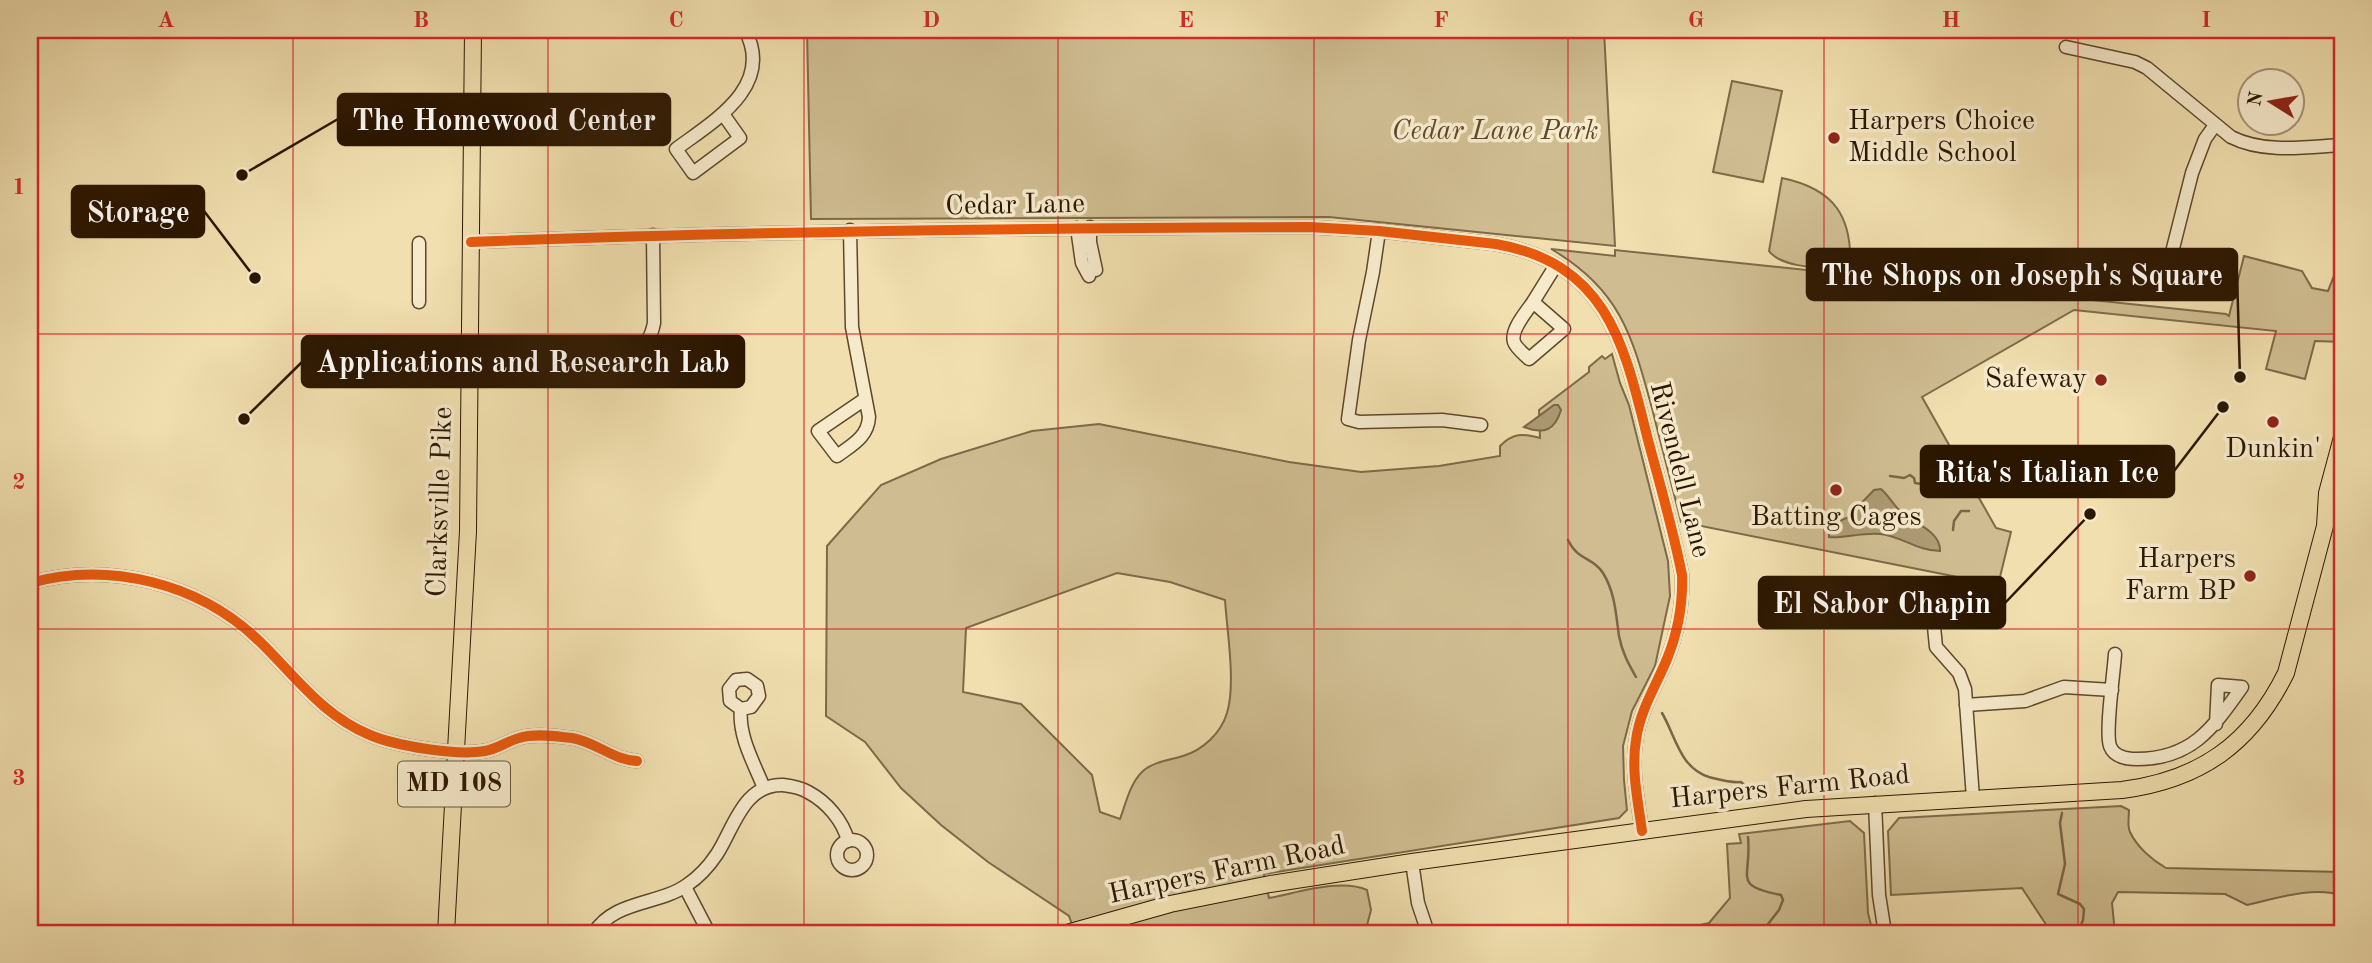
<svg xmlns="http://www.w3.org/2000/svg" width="2372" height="963" viewBox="0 0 2372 963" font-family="'Old Standard TT',serif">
<rect width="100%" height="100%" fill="#f1dfaf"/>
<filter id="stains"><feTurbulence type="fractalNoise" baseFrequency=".00286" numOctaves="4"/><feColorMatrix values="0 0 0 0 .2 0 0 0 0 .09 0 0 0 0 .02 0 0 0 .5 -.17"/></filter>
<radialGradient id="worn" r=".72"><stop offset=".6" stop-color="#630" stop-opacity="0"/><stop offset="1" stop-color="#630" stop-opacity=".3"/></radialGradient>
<g fill="#cfbd91" stroke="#7d6a48" stroke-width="2" fill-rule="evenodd">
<path d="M807 30H1604L1615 246 1329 217 811 219Z"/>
<path d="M1732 81 1782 91 1763 182 1713 172Z"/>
<path d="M1782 178C1835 189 1853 217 1850 270 1828 268 1782 269 1769 251Z"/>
<path d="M1551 249 1615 256V250L2226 314 2229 316 2244 256 2302 271 2312 288 2328 291 2342 255V342L2315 341 2305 379 2266 369 2276 331 2074 310 1922 397 1996 528 2011 532 1998 585 1681 522C1672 485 1662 449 1653 412 1633 339 1622 290 1551 249Z"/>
<path d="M1612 354 1620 383 1629 405 1668 561 1670 596 1655 666 1632 711 1623 746 1624 780 1627 810 1619 818 1264 874 1269 898C1297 893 1341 878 1367 890L1371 910 1365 933H1075L1069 916 988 862 941 825 901 788 865 742 826 716 827 546 881 485 941 459 1032 431 1099 424 1289 462 1361 472 1439 466 1500 456V446C1513 433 1522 433 1540 438L1539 410 1589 372V367L1602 356 1605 359ZM1117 573 1170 582 1225 600C1227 631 1236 684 1227 713 1221 733 1203 750 1183 756 1170 760 1153 762 1143 771 1130 783 1126 803 1120 819L1100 812 1092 775 1021 704 963 692 966 628Z"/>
<path d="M2121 806 2129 810C2129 817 2127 826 2130 832 2137 847 2152 860 2166 868L2342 872V896C2317 885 2273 899 2247 905L2225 894 2118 892 2112 903 2115 933H2047V926L2022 888 1891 895 1888 831 1899 818Z"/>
<path d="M1850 821 1864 833 1868 913 1873 933H1693L1695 926 1709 923 1730 898 1727 844 1741 843 1739 834Z"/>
</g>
<g fill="#ae9b74" stroke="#7a6646" stroke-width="2">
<path d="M1554 405H1558L1561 410C1555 430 1544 435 1524 427Z"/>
<path d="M1881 489C1888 495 1893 504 1900 511 1913 523 1941 531 1940 551 1918 551 1901 536 1880 534 1865 532 1838 539 1829 537V525L1847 518 1874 490Z"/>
</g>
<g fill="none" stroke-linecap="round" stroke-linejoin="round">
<g stroke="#7a6646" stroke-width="2.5">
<path d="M1890 476 1904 478 1910 475 1914 478 1915 483 1922 484 1926 489 1934 494 1940 491"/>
<path d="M1944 488 1954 487"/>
<path d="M1953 530 1954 521 1961 511H1969"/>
<path d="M1568 540C1578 561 1593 557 1603 573 1615 592 1616 615 1619 636 1622 652 1628 663 1636 677"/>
<path d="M1662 713C1676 737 1680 768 1709 777 1721 780 1729 783 1741 782L1748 788 1749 794"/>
<path d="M2062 813 2060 823 2065 864 2058 894 2080 904 2084 909 2083 920 2078 933"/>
<path d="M1748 837C1752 879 1731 885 1781 895L1783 900 1779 910 1761 933"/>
</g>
<defs>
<g id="minor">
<path d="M2066 47 2135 62 2147 68 2231 137C2265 154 2306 147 2342 145"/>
<path d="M723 114 740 138 693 173 676 149C714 121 775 86 745 30"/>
<path d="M1090 227V242L1096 270"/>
<path d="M1077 228 1082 263 1089 276"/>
<path d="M850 230 852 327 869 417C868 437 852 445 837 456L818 431 865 399"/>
<path d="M1379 231 1373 272 1359 340 1348 419 1359 422 1442 420 1481 425"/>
<path d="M471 242C751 231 1030 228 1309 227L1379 231 1496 244C1608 264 1624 344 1648 440 1660 485 1673 529 1682 575 1683 605 1678 632 1667 659 1656 686 1640 710 1636 740 1631 770 1638 801 1642 831"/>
<path d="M2165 280 2192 173 2205 139 2215 125"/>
<path d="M419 302V243"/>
<path d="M1533 302C1527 311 1510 330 1514 342 1516 348 1524 354 1529 359L1564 329 1533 302 1556 265"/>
<path d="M527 351 629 350C646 348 651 338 654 323L653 235"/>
<path d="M30 583C108 561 198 583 257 639 294 674 321 715 370 735 396 746 457 756 485 751 497 749 508 741 519 738 534 733 557 736 572 738 596 742 613 760 637 761"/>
<path d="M1930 586 1936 647 1959 673 1965 689 1973 798"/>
<path d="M2115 654C2114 672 2105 732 2110 746 2114 757 2126 759 2137 759 2192 759 2213 728 2242 687L2218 685 2216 724"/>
<path d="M1966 705 2025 701 2064 687 2112 690"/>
<path d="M741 709 730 701 729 689 736 680 747 679 757 686 759 696 751 707 741 709C738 736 754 763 764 788"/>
<path d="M1875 803 1879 895 1885 933"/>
<circle cx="852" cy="855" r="15"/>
<path d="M1412 862 1418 903 1428 933"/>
<path d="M685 887 709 933"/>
<path d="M594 933C614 900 659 905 687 885 699 877 709 866 717 854 734 828 743 784 783 785 792 786 801 788 808 792 827 802 843 821 848 841"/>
</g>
<g id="major">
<path d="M2328 520 2342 491"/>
<path d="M446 933 468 531 473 30"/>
<path d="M1067 933 1170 904 1270 884 1412 862 1806 809 2122 790C2200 780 2251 744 2286 673L2325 526 2327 493 2342 437"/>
</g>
</defs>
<use href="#minor" stroke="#5c482c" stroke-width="15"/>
<use href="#major" stroke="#2b1600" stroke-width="18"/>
<use href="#minor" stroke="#f6eacb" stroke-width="12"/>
<use href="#major" stroke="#f1dfaf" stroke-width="16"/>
<defs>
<g id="cycleway">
<path d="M471 242C751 231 1030 228 1309 227L1379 231 1496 244C1608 264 1624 344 1648 440 1660 485 1673 529 1682 575 1683 605 1678 632 1667 659 1656 686 1640 710 1636 740 1631 770 1638 801 1642 831"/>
<path d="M30 583C108 561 198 583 257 639 294 674 321 715 370 735 396 746 457 756 485 751 497 749 508 741 519 738 534 733 557 736 572 738 596 742 613 760 637 761"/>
</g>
</defs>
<use href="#cycleway" stroke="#f6eacb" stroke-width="15"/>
<use href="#cycleway" stroke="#e8590c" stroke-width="10"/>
</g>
<path fill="none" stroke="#d62828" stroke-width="2" stroke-opacity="0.55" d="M293 30V933M548 30V933M804 30V933M1058 30V933M1314 30V933M1568 30V933M1824 30V933M2078 30V933M30 334H2342M30 629H2342"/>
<g fill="#8f2418" stroke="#f6eacb" stroke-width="2.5">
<circle cx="1834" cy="138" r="7"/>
<circle cx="2101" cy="380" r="7"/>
<circle cx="2273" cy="422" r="7"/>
<circle cx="1836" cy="490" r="7"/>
<circle cx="2250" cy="576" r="7"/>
</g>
<g text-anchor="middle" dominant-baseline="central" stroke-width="7" stroke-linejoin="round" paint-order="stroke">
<rect fill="#f6eacb" stroke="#68563d" stroke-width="2" x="398" y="761.5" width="112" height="45" rx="5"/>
<g font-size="26" font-weight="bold" fill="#2b1600">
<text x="454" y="784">MD 108</text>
</g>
<g font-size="28" fill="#2b1600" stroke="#f6eacb" text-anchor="end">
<text x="1848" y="122" text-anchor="start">Harpers Choice<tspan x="1848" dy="32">Middle School</tspan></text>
<text x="2087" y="380">Safeway</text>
<text x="2273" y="450" text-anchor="middle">Dunkin'</text>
<text x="1836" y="518" text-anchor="middle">Batting Cages</text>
<text x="2236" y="560">Harpers<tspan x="2236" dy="32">Farm BP</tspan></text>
</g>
<g font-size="28" font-style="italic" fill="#5c482c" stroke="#f6eacb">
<text x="1495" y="132">Cedar Lane Park</text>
</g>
<g font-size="28" fill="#2b1600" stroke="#f6eacb">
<text transform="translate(1015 206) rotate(-1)">Cedar Lane</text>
<text transform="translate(1679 470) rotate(76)">Rivendell Lane</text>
<text transform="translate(441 502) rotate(-88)">Clarksville Pike</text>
<text transform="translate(1790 788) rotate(-6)">Harpers Farm Road</text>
<text transform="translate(1227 871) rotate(-12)">Harpers Farm Road</text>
</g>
</g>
<path fill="none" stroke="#2b1600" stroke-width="2.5" d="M242 175L338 119M255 278L204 211M2240 377L2237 274M244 419L302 362M2223 407L2174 471M2090 514L2005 603"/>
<g fill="#2b1600" stroke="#f6eacb" stroke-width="2.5">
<circle cx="242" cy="175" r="7"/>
<circle cx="255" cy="278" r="7"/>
<circle cx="2240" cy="377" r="7"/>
<circle cx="244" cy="419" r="7"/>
<circle cx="2223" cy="407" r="7"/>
<circle cx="2090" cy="514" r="7"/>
</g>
<g fill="#2b1600" stroke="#2b1600" stroke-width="2.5">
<rect x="338" y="94" width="332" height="51" rx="7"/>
<rect x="72" y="186" width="132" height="51" rx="7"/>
<rect x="1807" y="249" width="430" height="51" rx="7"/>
<rect x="302" y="336" width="442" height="51" rx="7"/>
<rect x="1921" y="446" width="253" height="51" rx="7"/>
<rect x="1759" y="577" width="246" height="51" rx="7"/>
</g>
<g font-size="30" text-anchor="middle" font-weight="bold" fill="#fff">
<text x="504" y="130">The Homewood Center</text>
<text x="138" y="222">Storage</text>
<text x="2022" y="285">The Shops on Joseph's Square</text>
<text x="523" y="372">Applications and Research Lab</text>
<text x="2047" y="482">Rita's Italian Ice</text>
<text x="1882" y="613">El Sabor Chapin</text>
</g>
<rect width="2372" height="963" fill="none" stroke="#f1dfaf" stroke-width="77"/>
<g transform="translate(2271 102) rotate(281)"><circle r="33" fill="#f6eacb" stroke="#a5957a" stroke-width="2"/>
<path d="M0-5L12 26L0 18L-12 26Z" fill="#8f2418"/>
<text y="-10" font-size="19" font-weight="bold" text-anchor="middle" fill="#2b1600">N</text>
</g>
<rect x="38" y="38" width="2296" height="887" fill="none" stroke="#d62828" stroke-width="2.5"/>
<g font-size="23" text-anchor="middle" font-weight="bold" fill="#d62828">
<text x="166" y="27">A</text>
<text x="421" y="27">B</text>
<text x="676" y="27">C</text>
<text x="931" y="27">D</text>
<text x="1186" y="27">E</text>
<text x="1441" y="27">F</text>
<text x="1696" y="27">G</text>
<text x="1951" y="27">H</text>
<text x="2206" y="27">I</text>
<text x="19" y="194">1</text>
<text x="19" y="489">2</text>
<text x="19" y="785">3</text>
</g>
<rect width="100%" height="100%" filter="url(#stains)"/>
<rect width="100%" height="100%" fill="url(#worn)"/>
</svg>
